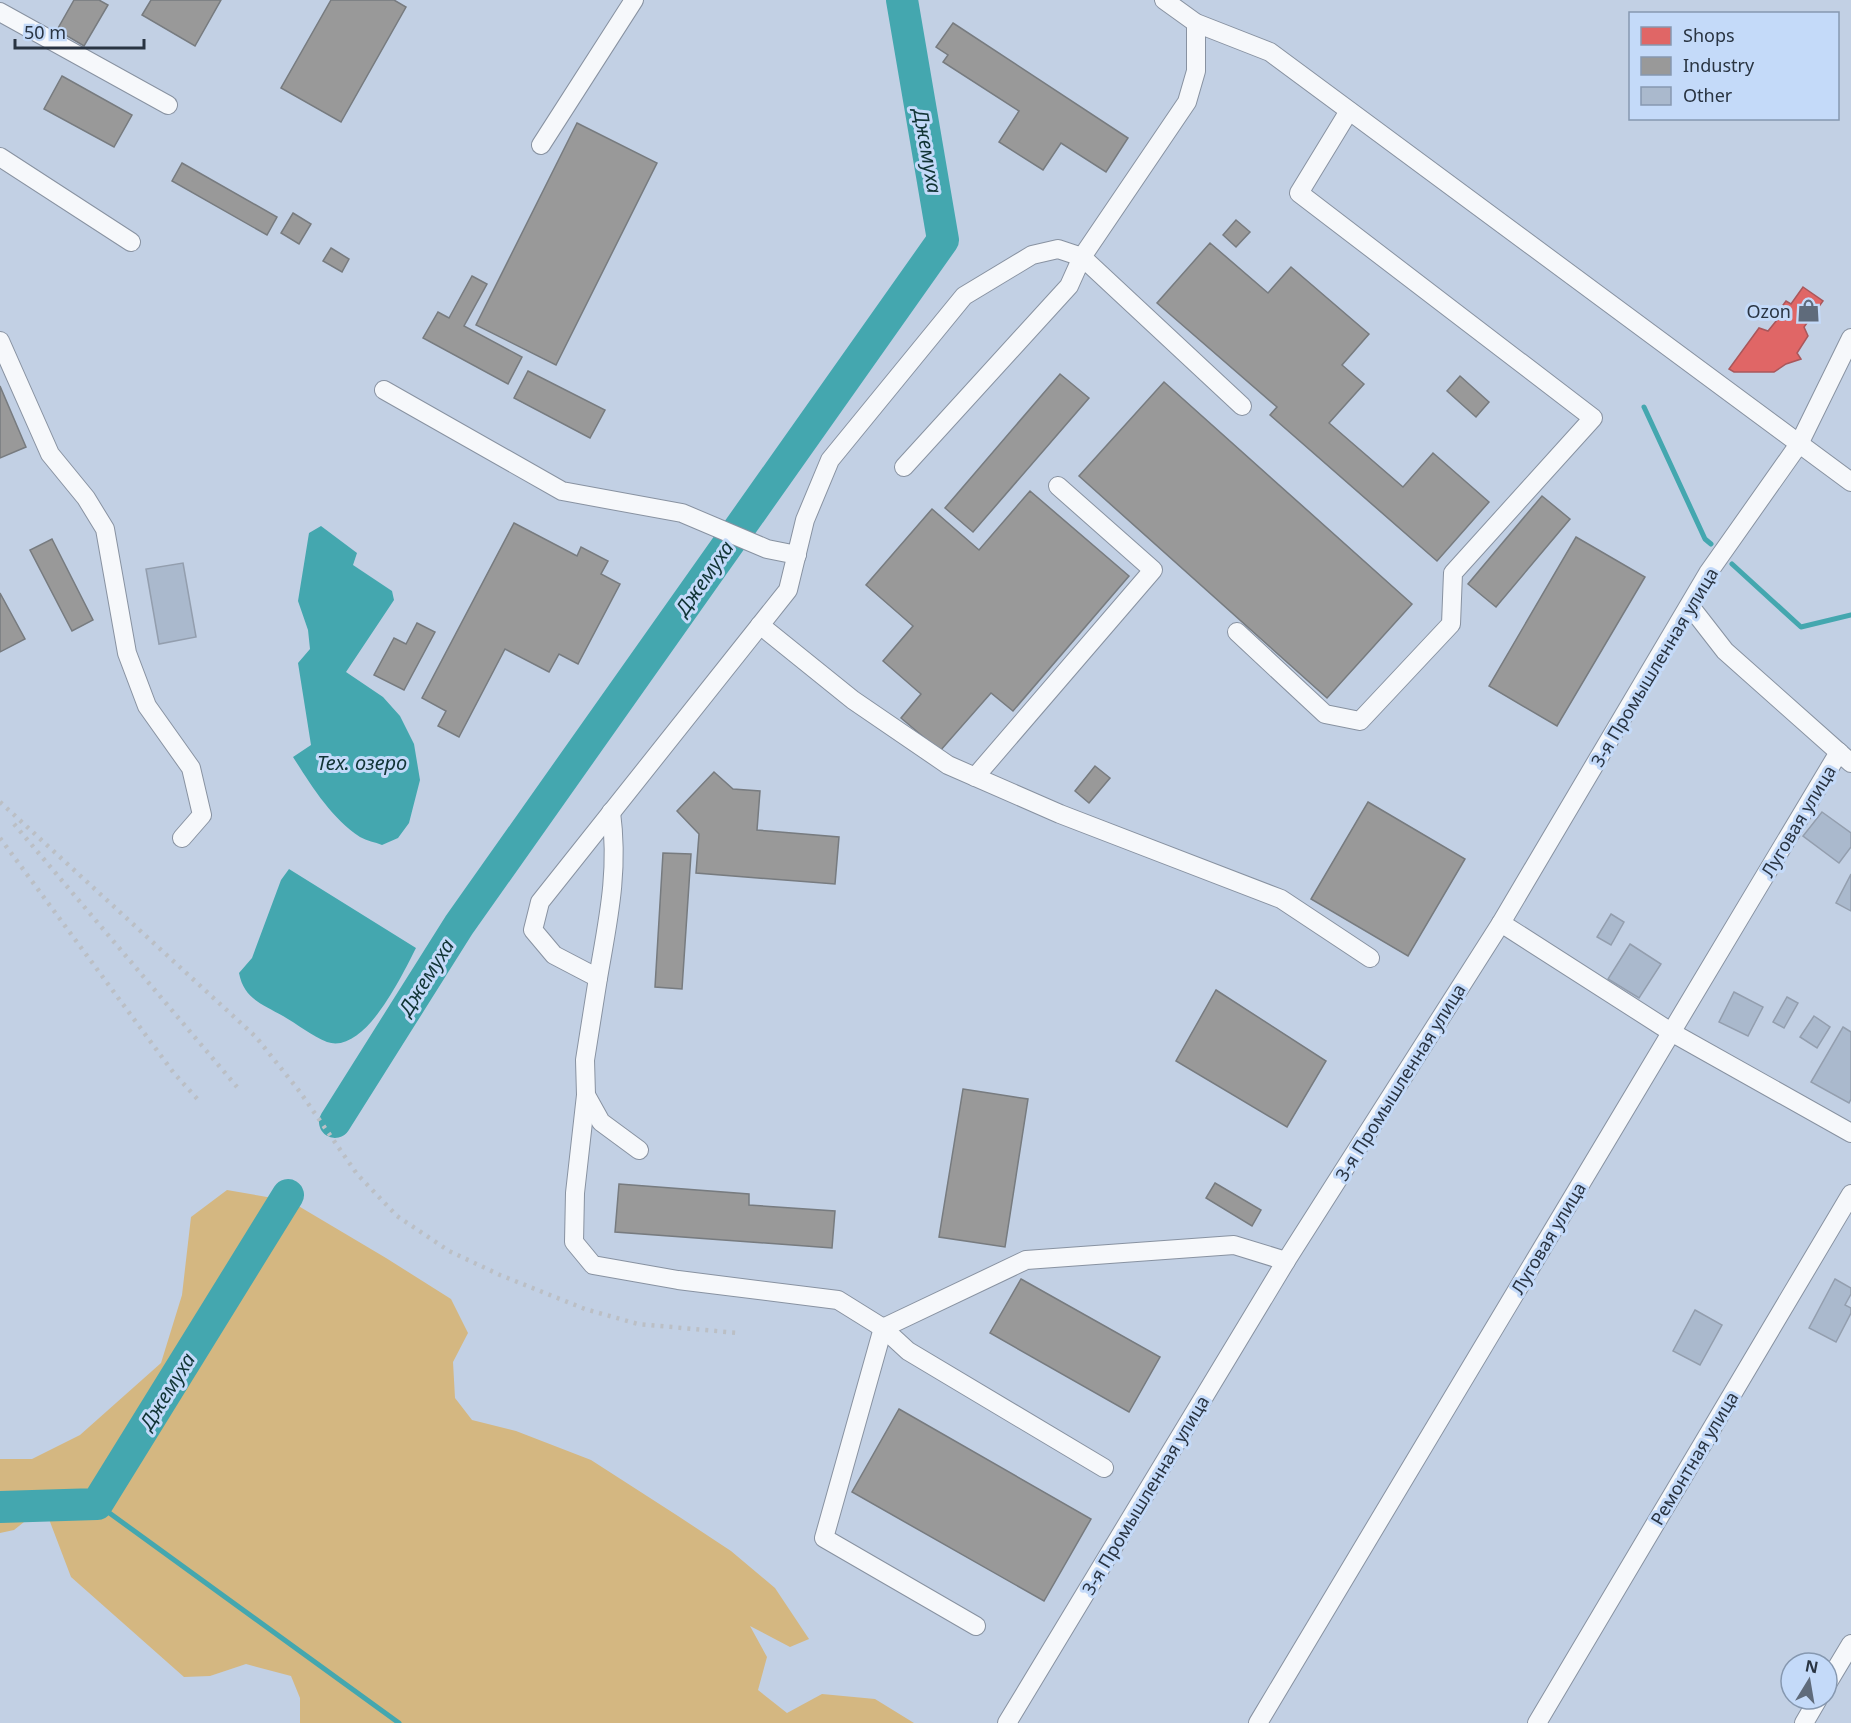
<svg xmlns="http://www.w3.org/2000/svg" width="1851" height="1723" viewBox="0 0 1851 1723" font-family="'Noto Sans',sans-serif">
<rect width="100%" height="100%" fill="#c2d0e4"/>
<path fill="#d4b781" d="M227 1190 290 1201 386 1258 451 1299 468 1333 453 1362 455 1398 472 1420 516 1431 591 1460 678 1516 731 1551 775 1588 809 1639 790 1647 750 1626 767 1657 758 1690 787 1713 822 1694 875 1699 914 1723H300V1698L291 1676 246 1664 210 1676 184 1677 71 1577 44 1506 14 1530 0 1533V1459H32L80 1435 161 1363 182 1295 191 1217Z"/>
<g fill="#44a7af">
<path d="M321 526 357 553 353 565 392 591 394 600 346 672 383 697 400 716 414 744 420 780 409 823 398 838 382 845C375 842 367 841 360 837 331 818 311 785 293 757L311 745 298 663 310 649 308 630 298 601 309 533Z"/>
<path d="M289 869 416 948C402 975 365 1055 327 1042 312 1036 297 1024 283 1016 262 1004 244 999 239 973L252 958 281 880Z"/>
</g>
<path fill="#e06666" stroke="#a9575b" stroke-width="1.5" d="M1803 287 1823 301 1804 327 1808 336 1797 353 1801 359 1786 364 1774 372H1734L1729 369 1759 328 1768 331 1781 315 1777 313 1786 301 1791 304Z"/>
<g fill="#999" stroke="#777b7f" stroke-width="1.5">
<path d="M74 0H99L108 5 84 46 57 30Z"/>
<path d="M151 0H221L195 46 142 15Z"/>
<path d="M331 0H394L406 7 341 122 281 88Z"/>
<path d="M953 23 1128 138 1106 172 1061 143 1043 170 999 142 1019 111 943 62 948 55 936 47Z"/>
<path d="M62 76 132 115 114 147 44 109Z"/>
<path d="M577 123 657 163 556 365 476 325Z"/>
<path d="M182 163 277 217 267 235 172 181Z"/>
<path d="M293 213 311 224 299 244 281 233Z"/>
<path d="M1236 220 1250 232 1236 247 1223 235Z"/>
<path d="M1210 243 1268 293 1291 267 1369 334 1342 365 1364 384 1329 423 1403 487 1433 453 1489 502 1437 561 1270 415 1277 407 1157 303Z"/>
<path d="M331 248 349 259 342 272 323 261Z"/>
<path d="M472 276 487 284 464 326 522 357 508 384 423 338 438 312 449 318Z"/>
<path d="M528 371 605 410 590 438 514 398Z"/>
<path d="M1060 374 1089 398 973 532 945 508Z"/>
<path d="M1460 376 1489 402 1476 417 1447 391Z"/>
<path d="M1164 382 1412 604 1327 698 1079 476Z"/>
<path d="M0 386 26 447 0 458Z"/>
<path d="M1030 491 1129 576 1013 711 991 693 940 751 901 718 921 694 883 661 913 626 866 585 932 509 979 550Z"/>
<path d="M1542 496 1570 519 1496 607 1468 584Z"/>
<path d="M514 523 577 556 581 547 608 561 601 574 620 584 578 664 559 654 549 672 505 649 459 737 438 726 446 711 422 698Z"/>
<path d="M1576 537 1645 577 1557 726 1489 686Z"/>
<path d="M52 539 93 620 72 631 30 550Z"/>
<path d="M0 593 25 639 0 652Z"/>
<path d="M417 623 435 632 404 690 374 675 394 638 406 644Z"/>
<path d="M1095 766 1110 778 1089 803 1075 791Z"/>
<path d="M714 772 733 789 760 791 757 830 839 837 835 884 696 873 699 834 677 811Z"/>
<path d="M1368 802 1465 859 1408 956 1311 899Z"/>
<path d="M663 853 691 854 682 989 655 987Z"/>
<path d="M1216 990 1326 1061 1287 1127 1176 1061Z"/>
<path d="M963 1089 1028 1099 1005 1247 939 1237Z"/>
<path d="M1215 1183 1261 1210 1252 1226 1206 1198Z"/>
<path d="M619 1184 749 1194V1205L835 1211 832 1248 615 1232Z"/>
<path d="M1021 1279 1160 1357 1129 1412 990 1333Z"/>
<path d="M899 1409 1091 1519 1044 1601 852 1492Z"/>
</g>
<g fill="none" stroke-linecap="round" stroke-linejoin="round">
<g stroke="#44a7af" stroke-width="5">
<path d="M1644 407 1705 539 1711 544"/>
<path d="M1732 564 1801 627 1851 615"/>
<path d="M97 1504 399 1723"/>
</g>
<g stroke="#44a7af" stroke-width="32">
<path d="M335 1122 459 925 943 240 902 0"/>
<path d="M0 1507 97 1504 288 1195"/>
</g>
</g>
<g fill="#aab9cd" stroke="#939eae" stroke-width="1.5">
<path d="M183 563 196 637 159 644 146 569Z"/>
<path d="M1822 812 1851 833V847L1839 863 1803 836Z"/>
<path d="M1851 874V911L1836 903Z"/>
<path d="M1611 914 1624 922 1611 945 1597 937Z"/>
<path d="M1630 944 1661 964 1639 998 1608 979Z"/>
<path d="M1734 992 1763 1007 1748 1036 1719 1022Z"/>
<path d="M1787 997 1798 1003 1784 1028 1773 1022Z"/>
<path d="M1814 1016 1830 1027 1817 1048 1800 1037Z"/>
<path d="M1843 1027 1851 1032V1099L1849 1103 1811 1082Z"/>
<path d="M1835 1279 1851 1288V1294L1845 1305 1851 1308V1313L1836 1342 1809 1328Z"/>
<path d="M1695 1310 1722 1325 1700 1365 1673 1351Z"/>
</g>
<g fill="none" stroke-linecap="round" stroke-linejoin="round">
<defs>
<g id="minor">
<path d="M1164 0 1196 23 1270 52 1851 482"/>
<path d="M0 12 168 105"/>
<path d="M541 145 634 0"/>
<path d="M0 157 131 242"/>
<path d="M0 341 50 454 86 498 105 529 127 653 147 706 191 768 202 815 182 838"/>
<path d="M384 390 562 491 682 513 767 549 797 555"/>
<path d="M904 467 1069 286 1082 257 1242 406"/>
<path d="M1690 606 1725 651 1851 763"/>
<path d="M760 625 853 700 948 765 1060 814 1281 899 1370 958"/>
<path d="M1237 632 1325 714 1360 721 1451 624 1453 573 1593 418 1299 193 1349 111"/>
<path d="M975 777 1153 570 1058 486"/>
<path d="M1501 923 1671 1032 1851 1133"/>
<path d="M598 978C608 920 619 872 611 812"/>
<path d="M586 1095 575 1193 574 1242 593 1265 678 1280 838 1300 883 1328 908 1351 1104 1468"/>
<path d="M639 1150 601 1122 586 1095 585 1060 598 978 554 955 533 930 540 902 788 590 805 520 830 460 964 296 1032 255 1058 249 1082 257 1187 102 1196 71V23"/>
<path d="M976 1626 824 1538 883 1328 1026 1260 1234 1245 1286 1261"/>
<path d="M1827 1684 1851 1644"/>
<path d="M1007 1723 1286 1261 1501 923 1708 573 1799 444 1851 338"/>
<path d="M1258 1723 1839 752"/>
<path d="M1537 1723 1851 1194"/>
<path d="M1804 1723 1818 1699"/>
</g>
</defs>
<use href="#minor" stroke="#8892a1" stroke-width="20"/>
<use href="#minor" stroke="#f6f8fb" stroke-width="18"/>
<g stroke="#bbbfc5" stroke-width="4.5" stroke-dasharray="3 6" stroke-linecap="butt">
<path d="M0 802 256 1037 300 1092 357 1174 397 1216 449 1251 500 1275 585 1309 638 1324 738 1333"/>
<path d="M14 824 237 1087"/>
<path d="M0 838 173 1072 200 1102"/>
</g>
</g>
<defs>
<symbol id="shop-bare" viewBox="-9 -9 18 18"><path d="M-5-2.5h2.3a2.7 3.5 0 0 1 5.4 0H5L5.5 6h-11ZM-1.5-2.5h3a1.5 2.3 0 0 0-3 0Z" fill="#5f6b7b" stroke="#c4daf9" stroke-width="2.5" paint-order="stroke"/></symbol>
</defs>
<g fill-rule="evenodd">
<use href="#shop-bare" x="1792" y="294" width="33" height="33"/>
</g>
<g text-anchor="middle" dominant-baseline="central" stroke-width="6" stroke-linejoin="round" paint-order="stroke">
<g font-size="18" fill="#293442" stroke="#c4daf9" text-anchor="end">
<text x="1791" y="311">Ozon</text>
</g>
<g font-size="18" fill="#293442" stroke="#c4daf9">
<text transform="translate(1654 667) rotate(-59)">3-я Промышленная улица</text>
<text transform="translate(1798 821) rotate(-59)">Луговая улица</text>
<text transform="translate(1400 1082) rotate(-58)">3-я Промышленная улица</text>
<text transform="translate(1548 1238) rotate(-59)">Луговая улица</text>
<text transform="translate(1694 1458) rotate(-59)">Ремонтная улица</text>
<text transform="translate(1145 1495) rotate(-59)">3-я Промышленная улица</text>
</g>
<g font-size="20" font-style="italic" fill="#113435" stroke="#c4daf9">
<text transform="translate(928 151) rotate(80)">Джемуха</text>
<text transform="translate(704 578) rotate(-55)">Джемуха</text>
<text x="362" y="762">Тех. озеро</text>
<text transform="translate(426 977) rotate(-58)">Джемуха</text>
<text transform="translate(167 1391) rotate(-58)">Джемуха</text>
</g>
</g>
<rect x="1629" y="12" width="210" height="108" fill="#c4daf9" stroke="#8698b0" stroke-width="1.5"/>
<rect x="1641" y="27" width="30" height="18" fill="#e06666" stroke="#8698b0" stroke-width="1.5"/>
<text x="1683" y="42" font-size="18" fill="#293442">Shops</text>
<rect x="1641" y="57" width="30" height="18" fill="#999999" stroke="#8698b0" stroke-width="1.5"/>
<text x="1683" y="72" font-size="18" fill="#293442">Industry</text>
<rect x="1641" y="87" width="30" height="18" fill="#aab9cd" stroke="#8698b0" stroke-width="1.5"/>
<text x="1683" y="102" font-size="18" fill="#293442">Other</text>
<g transform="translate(1809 1681) rotate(11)"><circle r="28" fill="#c4daf9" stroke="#8698b0" stroke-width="1.5"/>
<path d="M0-4.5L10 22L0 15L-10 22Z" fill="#5f6b7b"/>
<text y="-9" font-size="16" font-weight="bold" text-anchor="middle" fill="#293442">N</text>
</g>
<path d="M15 39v9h129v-9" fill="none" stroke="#293442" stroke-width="3"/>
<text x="24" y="39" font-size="18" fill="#293442" stroke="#c4daf9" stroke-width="4.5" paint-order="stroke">50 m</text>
</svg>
